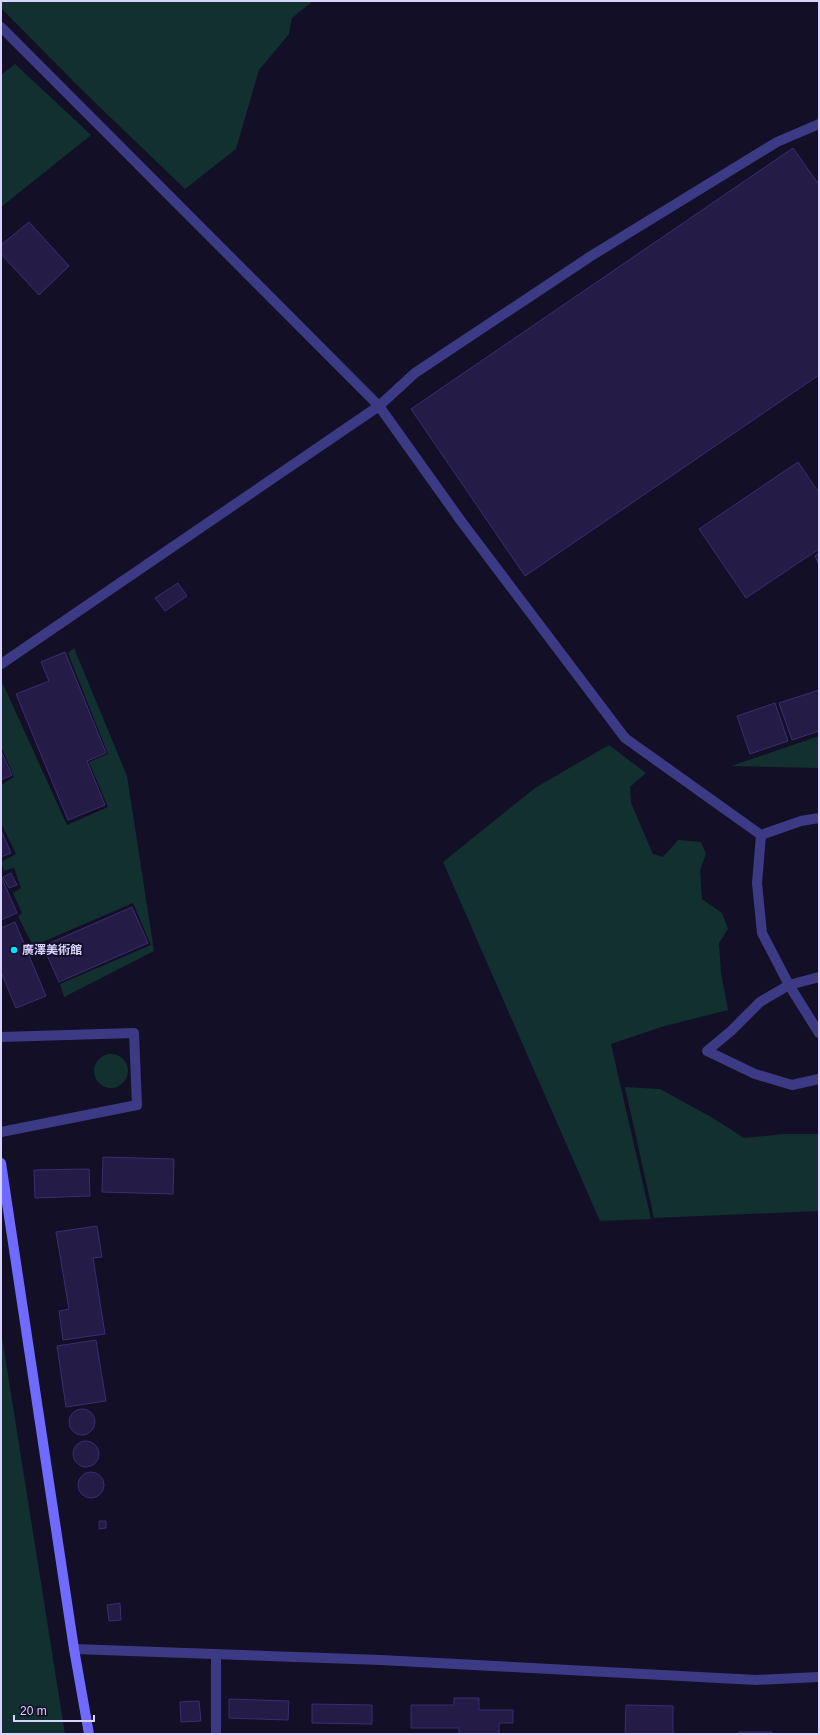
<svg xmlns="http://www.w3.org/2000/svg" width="820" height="1735" viewBox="0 0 820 1735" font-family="Helvetica,'Noto Sans JP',sans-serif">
<rect width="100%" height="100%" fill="#130f26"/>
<g fill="#12302f">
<path d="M1 1H313L292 18 289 34 259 70 236 149 185 189 82 90 1 8Z"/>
<path d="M15 64 91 135 1 207V75Z"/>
<path d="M74 648 127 776 154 951 64 997 60 984 151 945 133 903 33 946 18 916 22 913 13 893 21 888 14 868 4 871 1 862 16 854 1 823V785L14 777 1 746V685L3 684 67 825 108 807 89 762 108 754 68 653Z"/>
<path d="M819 736V768L731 766Z"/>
<path d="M609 745 646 773 630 787 631 803 653 854 663 857 678 840 701 842 706 854 700 870 702 899 722 913 728 929 719 943 721 973 728 1010 661 1027 611 1044 651 1219 600 1221 443 862 535 788Z"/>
<circle cx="111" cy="1071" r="17"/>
<path d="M625 1087 660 1089 713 1118 744 1138 784 1134H819V1211L654 1218Z"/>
<path d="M1 1331 65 1734H1Z"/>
</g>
<g fill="#241b47" stroke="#3b2d73">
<path d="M793 148 819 185V375L525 576 411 409Z"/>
<path d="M29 222 69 266 39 295 1 254V245Z"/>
<path d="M798 462 819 493V549L746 598 699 529Z"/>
<path d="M819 553V565L815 556Z"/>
<path d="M178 583 187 596 165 611 155 598Z"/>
<path d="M65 652 106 753 87 761 105 805 68 820 16 694 49 681 41 662Z"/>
<path d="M819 690V731L792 740 779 703Z"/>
<path d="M775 703 788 741 750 754 737 716Z"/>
<path d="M1 751 12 775 1 780Z"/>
<path d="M1 830 11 853 1 857Z"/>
<path d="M11 873 17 885 9 888 3 877Z"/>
<path d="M1 876 17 913 1 920Z"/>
<path d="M132 907 148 943 59 982 43 946Z"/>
<path d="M15 922 46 996 16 1008 1 972V928Z"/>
<path d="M103 1157 174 1159 173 1194 102 1192Z"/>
<path d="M89 1169 90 1196 35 1198 34 1170Z"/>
<path d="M97 1226 102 1257 93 1258 105 1334 63 1340 59 1311 69 1309 56 1232Z"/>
<path d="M96 1340 106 1401 66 1407 57 1346Z"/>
<circle cx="82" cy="1422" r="13"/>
<circle cx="86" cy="1454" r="13"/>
<circle cx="91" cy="1485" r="13"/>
<path d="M99 1521H106V1528L99 1529Z"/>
<path d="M120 1603 121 1620 109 1621 107 1605Z"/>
<path d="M454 1698H479V1710H513V1723H499V1734H459V1728H411V1705H454Z"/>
<path d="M229 1699 289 1701 288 1720 229 1718Z"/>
<path d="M199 1701 201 1721 181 1722 180 1702Z"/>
<path d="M312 1704 372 1705V1724L312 1723Z"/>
<path d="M626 1705 673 1706V1734H625Z"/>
<rect x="739" y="1732" width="33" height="2"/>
</g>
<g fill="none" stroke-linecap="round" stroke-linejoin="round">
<g stroke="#3d3a85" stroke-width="10">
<path d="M625 738 761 835 801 821 819 818"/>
<path d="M761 835 757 883 762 933 789 985 819 1033"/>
<path d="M819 977 789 985 760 1002 731 1031 707 1051 755 1074 792 1085 819 1079"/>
<path d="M1 1037 134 1033 137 1105 1 1132"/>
<path d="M216 1654V1734"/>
</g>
<g stroke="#3d3a85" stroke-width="10">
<path d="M1 27 379 406 1 664"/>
<path d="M625 738 461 521 379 406 415 373 591 256 777 142 819 124"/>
<path d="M74 1649 381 1660 756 1680 819 1677"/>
</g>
<path stroke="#6f6bff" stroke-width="10" d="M1 1163 74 1649 89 1734"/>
</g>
<circle fill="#00e5ff" stroke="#130f26" stroke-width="1.5" cx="14" cy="950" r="4"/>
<g text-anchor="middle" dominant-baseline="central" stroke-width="4" stroke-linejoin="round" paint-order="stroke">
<g font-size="12" font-weight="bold" fill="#d9d4ff" stroke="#130f26" text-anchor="start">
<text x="22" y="950">廣澤美術館</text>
</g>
</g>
<rect width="820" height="1735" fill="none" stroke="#d9d4ff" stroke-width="4"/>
<path d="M14 1715v6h80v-6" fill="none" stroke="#d9d4ff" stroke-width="2"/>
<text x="20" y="1715" font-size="12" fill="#d9d4ff" stroke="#130f26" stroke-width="3" paint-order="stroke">20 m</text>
</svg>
